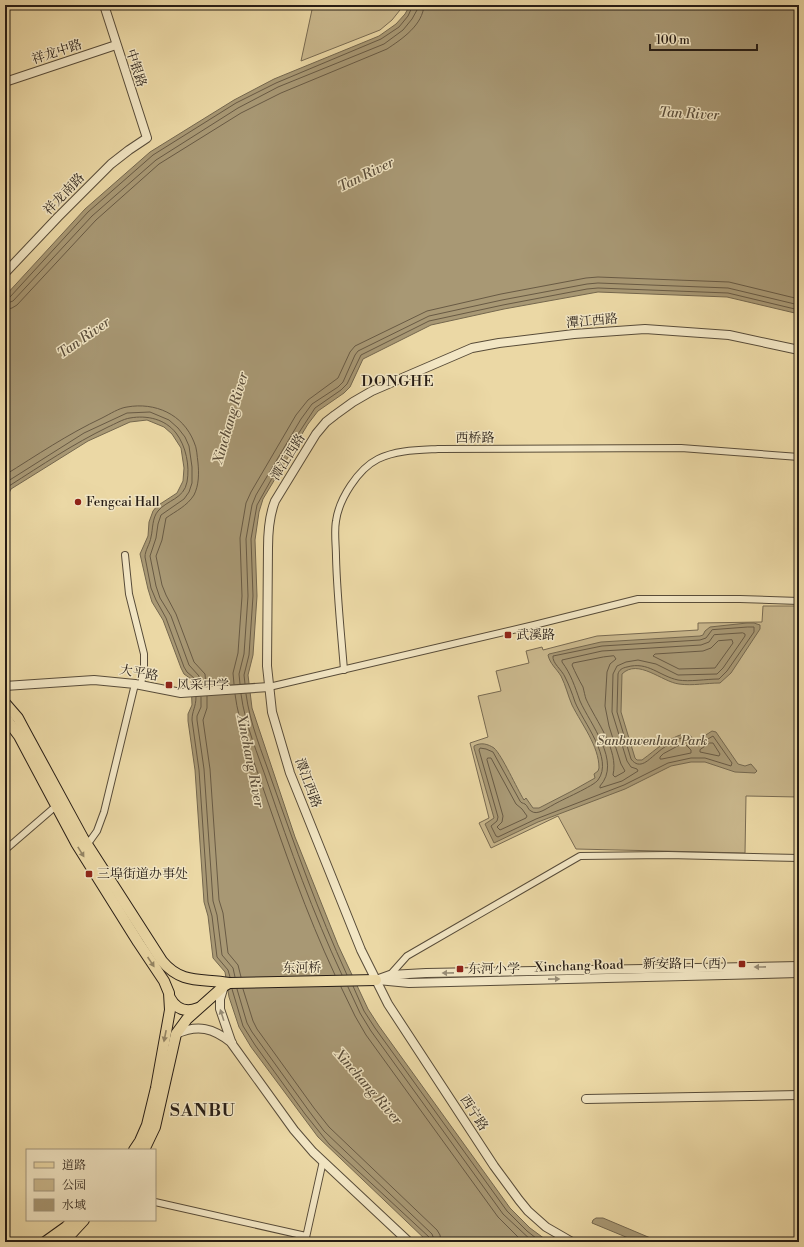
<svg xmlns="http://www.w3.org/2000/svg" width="804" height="1247" viewBox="0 0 804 1247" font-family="'Libre Bodoni','Noto Serif SC',serif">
<rect width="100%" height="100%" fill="#ebd8a5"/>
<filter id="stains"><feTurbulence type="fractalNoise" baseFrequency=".005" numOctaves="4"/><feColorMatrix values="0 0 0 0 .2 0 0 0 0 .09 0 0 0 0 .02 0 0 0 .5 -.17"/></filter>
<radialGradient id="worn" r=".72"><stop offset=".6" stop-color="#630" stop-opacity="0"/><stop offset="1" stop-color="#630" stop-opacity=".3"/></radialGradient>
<g fill="#cab88d" stroke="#786a51">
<path d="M313 5H404L392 20 380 30 301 61Z"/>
<path d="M763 606H799V797L746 796 745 853 576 849 558 816 491 848 479 823 489 818 470 743 488 737 478 696 501 691 496 671 529 663 526 651 542 647 543 650 597 636 698 630V623L762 622Z"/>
</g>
<g fill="#a89874" stroke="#74674e">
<path d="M410 5H799V314L727 297 598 292 504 309 431 325 363 359 350 387 344 393 318 411 308 424 263 499 259 512 255 540 257 596 253 655 248 675 252 708 295 837 338 945 368 1009 379 1026 510 1208 530 1228 549 1242H428L318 1137 251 1047 239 1027 229 997 225 972 213 958 208 916 204 902 195 770 188 721V714L192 705 191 679 184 674 181 668 163 620 152 602 148 589 140 554 148 536 149 522 153 511 157 506 177 493 183 481 184 468 181 448 172 434 164 427 147 420 130 422 88 441 11 489 5 501V296L85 209 150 152 234 100 274 79 379 36 396 24 405 14Z"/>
<path d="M747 623H754L760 625V629L731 673 720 683C706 683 693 686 679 684 662 682 638 658 622 674L621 712 635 758 637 760H642C657 749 665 740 683 734L686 735H690L695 742 712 731 716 732 738 764 745 766 751 764 757 771 755 773 735 772 705 762H691L671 766 625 789 538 822 494 843 485 824 494 818 474 748V746C481 742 488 744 494 748 502 755 517 789 524 800L526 798 533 808H539L572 791 595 778 594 774 598 771 599 768C599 746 582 725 572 705 568 696 566 686 561 676 556 668 550 664 548 655L549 654 601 642 700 636 703 635 705 631 710 627Z"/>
<path d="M596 1218H603L660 1242H638L592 1223 593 1220Z"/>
</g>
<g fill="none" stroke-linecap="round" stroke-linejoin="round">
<g stroke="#685a44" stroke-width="1">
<path d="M5 299 10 297 88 212 153 155 236 103 276 83 381 39 399 27 408 16 413 5"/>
<path d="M5 304 13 301 92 216 156 160 238 108 278 87 384 44 403 30 412 19 417 10 418 5"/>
<path d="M5 310 12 308 17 305 96 220 159 164 241 113 281 93 387 49C402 39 423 25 424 5"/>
<path d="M5 475C37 455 68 434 102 418 110 414 119 408 127 407 155 402 183 414 194 442 197 448 197 456 198 463 199 473 199 485 194 495 187 506 176 511 166 518L162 540 156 556 162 585 166 595 176 614 194 662 205 674 206 686"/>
<path d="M5 483 84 433 127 413 150 412 169 420 178 428 185 437 189 446 192 467V483L189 492 184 499 161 515 158 524 156 538 150 556 156 586 160 598 171 616 189 665 199 676 200 687"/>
<path d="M5 492 9 486C42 465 73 444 108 427 115 424 123 419 130 418 147 415 165 419 176 433 186 446 190 466 187 482 184 499 167 500 158 511 152 518 153 529 151 537 150 544 145 550 145 557L151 588 156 600 166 618 184 667 187 672 194 678 195 687"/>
<path d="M748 627H754V632L727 671 719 679C706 679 690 682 678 680 659 676 648 661 627 667 622 668 619 670 618 674L617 712 631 759C640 771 649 759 657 753 661 749 676 739 682 738 684 738 686 739 688 740L692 744 696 746 713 736 732 763 731 766 705 758H691L668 763 624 785 536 819 498 837 496 836 491 826 497 821 498 817 479 750 480 748 486 749 493 752 520 801C521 803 523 803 525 804 528 806 528 810 531 811 537 816 547 808 553 805 561 800 594 786 598 780 614 759 583 722 575 702 572 693 569 685 565 677 562 670 552 663 553 656L602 646 700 640 706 638 712 630Z"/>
<path d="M743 633 745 634V636L723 668 717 674 678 675 656 664 638 660 626 662 617 666 613 674 612 712 627 761 631 767 637 769 638 771 622 781 600 788V786C622 762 590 724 580 701 575 687 571 674 562 662V660L602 651 701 645 709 642 714 635Z"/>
<path d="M732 640 733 643 715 668 679 669 653 656 655 654 703 651 711 648 718 641Z"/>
<path d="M614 656 616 659 610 664 607 672 605 706 609 726 621 764 625 771 624 772 615 777 613 775C619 750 596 721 586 699 585 696 584 691 583 687 579 680 575 672 572 665L573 663 603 657Z"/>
<path d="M234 684 233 673 238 653 242 596 240 538 246 503 251 492 296 415 308 400 338 378 350 352 355 346 427 311 501 294 586 278 598 277 729 282 799 299"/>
<path d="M240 684 239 674 244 654 248 596 246 539 252 505 256 495 301 419 312 404 338 387 343 382 355 355 358 351 429 316 502 300 587 284 598 283 728 288 799 305"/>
<path d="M245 684 244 675 249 655 253 596 251 539 257 505 289 448 315 408 341 390 347 384 361 355 429 321 503 305 587 289 598 288 728 293 799 310"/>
<path d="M235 694C239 726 252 755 262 785 284 849 306 913 335 975"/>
<path d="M241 694C245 725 258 754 268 784 290 849 313 913 342 975"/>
<path d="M246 694C250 724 262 752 272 781 295 846 318 912 347 975"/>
<path d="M207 696V708L203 720 210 769 219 900 223 913 228 953 238 965 241 977"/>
<path d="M196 697C196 707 192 711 192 720L199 770 208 902 212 916 217 957 228 970 230 977"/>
<path d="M201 697V707L197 716V720L204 769 213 901 217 915 222 955 233 968 235 977"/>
<path d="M710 743H713L720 754 719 756 700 752V750Z"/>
<path d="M682 744 686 745 691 750V753L662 759H660V757L663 754Z"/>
<path d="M488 758H491L516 804 522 809 527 816 526 818 500 830 497 827 502 822 503 816 487 760Z"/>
<path d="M353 986 364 1011 375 1028 507 1211 527 1231 541 1242"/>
<path d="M341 987 355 1016 366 1035 498 1217 523 1242"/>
<path d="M348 987 360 1013 371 1031 503 1214 533 1242"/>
<path d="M232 989 243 1026 255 1045 305 1114 329 1144 429 1237 430 1242"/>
<path d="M237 989 247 1023 252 1032 309 1111 324 1131 432 1234 435 1242"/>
<path d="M243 989 253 1021 257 1029 314 1108 329 1127 437 1230 440 1235 441 1242"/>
</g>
<defs>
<g id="minor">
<path d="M125 555 129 594 144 654V666L141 685"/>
<path d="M344 670C341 632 337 595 336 557 336 545 334 532 336 521 339 499 358 469 378 459 396 450 418 450 438 449L681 448 799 457"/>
<path d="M269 687 534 625 638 599H740L799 601"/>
<path d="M87 845 97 831 104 812 135 684"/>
<path d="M5 850 56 806"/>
<path d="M390 975 407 956 580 856 668 855 799 858"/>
<path d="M155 1202 306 1236"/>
<path d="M305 1242 323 1161"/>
</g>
<g id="tertiary">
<path d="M5 82 116 45"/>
<path d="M5 273 58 217 111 164 129 150 147 138 104 5"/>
<path d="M5 686 94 680 135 684 181 693 269 687"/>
<path d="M376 980 390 975 426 973 799 966"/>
<path d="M378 980 409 983 799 973"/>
<path d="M224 986 220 999V1009L232 1044 294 1130 313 1152 409 1242"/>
<path d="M176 1034C198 1024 213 1028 232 1043"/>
<path d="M586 1099 799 1095"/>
<path d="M572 1242 546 1227 528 1211 519 1200 494 1166 388 1004 361 950 290 773 272 712 267 666 268 548C268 531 269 516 275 501L316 434 326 422 335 415 353 402 372 391 472 348 499 343 574 334 645 329 729 335 799 350"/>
</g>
<g id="primary">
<path d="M5 703 18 718 26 733 83 838 162 961C182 985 202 978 229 983L376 980"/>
<path d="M5 717 19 736 76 843 138 942 164 981 169 993 170 1010 156 1088 147 1125 140 1141 134 1150"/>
<path d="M170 998C176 1009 186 1013 198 1008"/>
<path d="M144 1150 155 1127 176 1034 187 1019 224 986 229 983"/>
<path d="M45 1242 66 1227 73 1220"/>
<path d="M59 1242 72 1233 84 1220"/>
</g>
</defs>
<use href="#minor" stroke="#584c39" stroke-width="8"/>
<use href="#tertiary" stroke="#584c39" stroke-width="10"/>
<use href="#primary" stroke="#271d15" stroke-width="12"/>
<use href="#minor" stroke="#f2e6c4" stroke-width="6"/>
<use href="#tertiary" stroke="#f2e6c4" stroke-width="8"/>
<use href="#primary" stroke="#ebd8a5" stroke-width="10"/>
</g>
<defs><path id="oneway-solid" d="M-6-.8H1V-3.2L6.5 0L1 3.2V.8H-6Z"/></defs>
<g fill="#938464">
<use href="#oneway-solid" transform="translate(81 852) rotate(58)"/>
<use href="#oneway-solid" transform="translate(151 962) rotate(56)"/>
<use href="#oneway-solid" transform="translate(165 1036) rotate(101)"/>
</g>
<g fill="#978c75">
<use href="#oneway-solid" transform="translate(760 967) rotate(179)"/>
<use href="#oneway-solid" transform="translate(448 973) rotate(179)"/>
<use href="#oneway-solid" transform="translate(554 979) rotate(-1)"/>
<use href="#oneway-solid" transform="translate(222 1015) rotate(-108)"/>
</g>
<g fill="#8f2418" stroke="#f2e6c4" stroke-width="1.5">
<circle cx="78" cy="502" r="4"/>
<rect x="504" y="631" width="8" height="8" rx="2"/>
<rect x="165" y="681" width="8" height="8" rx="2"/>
<rect x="85" y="870" width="8" height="8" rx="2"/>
<rect x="738" y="960" width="8" height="8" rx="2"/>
<rect x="456" y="965" width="8" height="8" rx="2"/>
</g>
<g text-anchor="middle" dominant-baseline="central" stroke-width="3" stroke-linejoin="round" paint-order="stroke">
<g font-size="13" fill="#271d15" stroke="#f2e6c4">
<text transform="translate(57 52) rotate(-18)">祥龙中路</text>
<text transform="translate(136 68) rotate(72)">中银路</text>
<text transform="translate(64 194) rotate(-46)">祥龙南路</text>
<text transform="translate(592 321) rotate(-5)">潭江西路</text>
<text x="475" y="438">西桥路</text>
<text transform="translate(288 457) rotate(-58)">潭江西路</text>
<text transform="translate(139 673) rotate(10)">大平路</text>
<text transform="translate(308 783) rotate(70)">潭江西路</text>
<text transform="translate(579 966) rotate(-2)">Xinchang Road</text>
<text transform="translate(302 968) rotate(-1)">东河桥</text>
<text transform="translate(474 1113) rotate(57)">西宁路</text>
</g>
<g font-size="13" fill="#271d15" stroke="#f2e6c4" text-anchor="start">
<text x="86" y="502">Fengcai Hall</text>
<text x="516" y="635">武溪路</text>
<text x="177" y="685">风采中学</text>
<text x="97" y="874">三埠街道办事处</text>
<text x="734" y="964" text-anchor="end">新安路口（西）</text>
<text x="468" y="969">东河小学</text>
</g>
<g font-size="13" font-style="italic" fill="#584c39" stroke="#f2e6c4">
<text x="652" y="741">Sanbuwenhua Park</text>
</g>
<g font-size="14" font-style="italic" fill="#5b4e3b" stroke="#f2e6c4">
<text transform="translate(689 114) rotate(3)">Tan River</text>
<text transform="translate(366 175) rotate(-26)">Tan River</text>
<text transform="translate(84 338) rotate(-35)">Tan River</text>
<text transform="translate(231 418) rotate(-74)">Xinchang River</text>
<text transform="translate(250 761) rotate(79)">Xinchang River</text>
<text transform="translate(368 1087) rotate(49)">Xinchang River</text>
</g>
<g font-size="15" letter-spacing="1" fill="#271d15" stroke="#f2e6c4">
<text x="398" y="381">DONGHE</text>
</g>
<g font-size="17" font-weight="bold" letter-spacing="1" fill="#271d15" stroke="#f2e6c4">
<text x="203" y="1111">SANBU</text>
</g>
</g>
<rect width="804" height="1247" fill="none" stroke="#ebd8a5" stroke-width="20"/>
<rect x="6" y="6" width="792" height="1235" fill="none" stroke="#271d15" stroke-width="2"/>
<rect x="10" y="10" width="784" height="1227" fill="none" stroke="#271d15"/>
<rect x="26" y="1149" width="130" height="72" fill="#f2e6c4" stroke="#a1967e"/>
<rect x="34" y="1162" width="20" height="6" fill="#ebd8a5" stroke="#a1967e"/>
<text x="62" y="1169" font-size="12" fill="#271d15">道路</text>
<rect x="34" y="1179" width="20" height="12" fill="#cab88d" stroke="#a1967e"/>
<text x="62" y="1189" font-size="12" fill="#271d15">公园</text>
<rect x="34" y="1199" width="20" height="12" fill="#a89874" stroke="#a1967e"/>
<text x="62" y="1209" font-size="12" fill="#271d15">水域</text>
<path d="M650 44v6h107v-6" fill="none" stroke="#271d15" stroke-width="2"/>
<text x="656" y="44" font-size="12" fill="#271d15" stroke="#f2e6c4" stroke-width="3" paint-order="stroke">100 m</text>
<rect width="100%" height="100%" filter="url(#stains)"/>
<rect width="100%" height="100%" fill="url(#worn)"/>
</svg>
